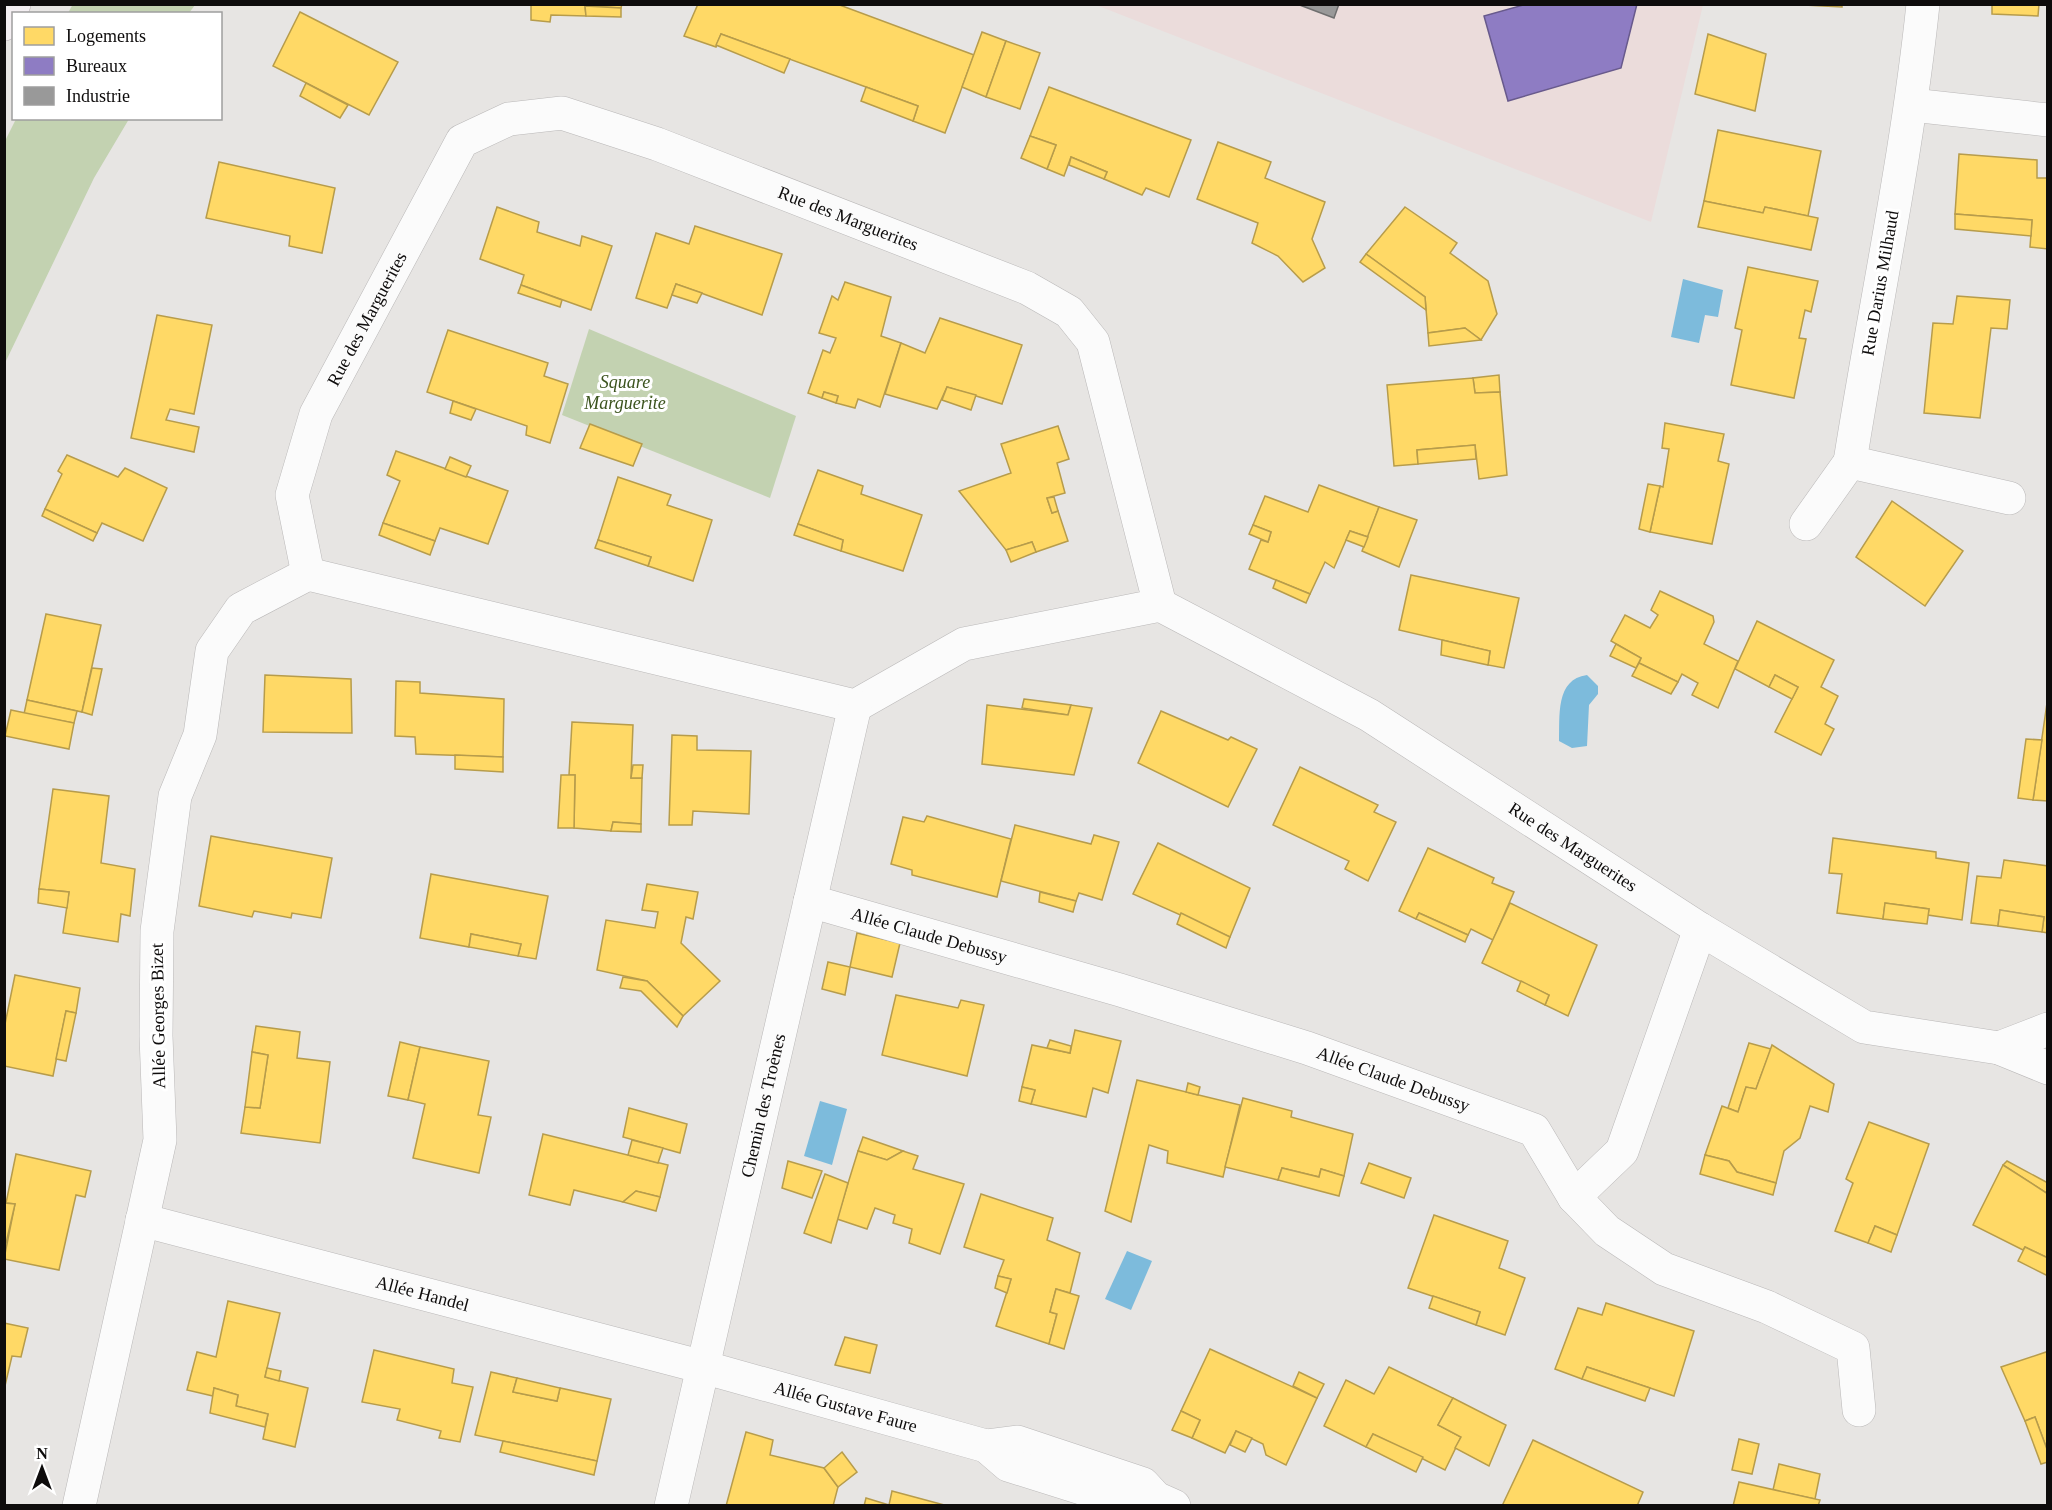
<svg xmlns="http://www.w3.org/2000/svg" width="2052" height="1510" viewBox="0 0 2052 1510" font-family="'Times New Roman',serif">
<rect width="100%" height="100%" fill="#e7e5e3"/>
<path fill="#ebdcdb" d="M1096 5H1703L1651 222Z"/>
<g fill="#c3d2b1">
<path d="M73 4H195V5L189 13H68Z"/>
<path d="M16 119H129L94 178 5 363V141Z"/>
<path d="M589 329 796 416 770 498 562 415Z"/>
</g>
<g fill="#7dbbdc">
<path d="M1683 279 1723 290 1718 317 1705 315 1699 343 1671 337Z"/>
<path d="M1587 675 1598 686V694L1589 705 1587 746 1572 748 1559 741C1560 717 1555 679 1587 675Z"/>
<path d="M820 1101 847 1109 832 1165 804 1156Z"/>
<path d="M1127 1251 1152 1261 1131 1310 1105 1299Z"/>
</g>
<g fill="#ffd966" stroke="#b79c4b" stroke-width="1.5">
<path d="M531 4H622L621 8 585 6 586 16 551 15 550 22 531 20Z"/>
<path d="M698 4H837L974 55 945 133 913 121 918 106 866 87 721 34 716 47 684 36Z"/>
<path d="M1784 4H1842V7Z"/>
<path d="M1992 4H2039L2038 16 1992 14Z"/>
<path d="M585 6 621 8V17L586 16Z"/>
<path d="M300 12 398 62 369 115 273 66Z"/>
<path d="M982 32 1006 41 986 97 962 87Z"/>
<path d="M721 34 790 59 784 73 716 45Z"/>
<path d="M1708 34 1766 54 1755 111 1695 94Z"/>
<path d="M1006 41 1040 53 1020 109 986 97Z"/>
<path d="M306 83 348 105 340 118 300 96Z"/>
<path d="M866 87 918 106 913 121 861 101Z"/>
<path d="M1049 87 1191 140 1169 197 1146 188 1142 195 1104 179 1107 172 1071 157 1064 176 1047 169 1056 145 1030 136Z"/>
<path d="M1718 130 1821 151 1808 216 1765 207 1763 213 1704 201Z"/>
<path d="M1030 136 1056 145 1047 169 1021 158Z"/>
<path d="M1218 142 1271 162 1265 178 1325 202 1312 239 1325 268 1303 282 1278 256 1252 243 1258 223 1197 199Z"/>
<path d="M1959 154 2037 160V178H2048V249L2030 247 2032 220 1955 214Z"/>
<path d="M1071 157 1107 172 1104 179 1069 165Z"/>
<path d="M219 162 335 188 322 253 289 246 290 236 206 218Z"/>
<path d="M1704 201 1763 213 1765 207 1818 218 1811 250 1698 227Z"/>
<path d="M497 207 539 222 537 232 580 246 582 236 612 246 591 310 521 285 524 275 480 259Z"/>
<path d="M1405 207 1457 243 1450 253 1488 281 1497 314 1481 340 1465 328 1428 333 1425 297 1366 254Z"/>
<path d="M1955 214 2032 220 2031 236 1955 229Z"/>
<path d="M695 226 782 254 762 315 676 284 667 308 636 298 656 233 689 244Z"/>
<path d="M1366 254 1425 297 1426 310 1360 262Z"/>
<path d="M1748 267 1818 281 1811 312 1805 310 1799 338 1806 339 1794 398 1731 385 1742 330 1735 328Z"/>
<path d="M845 282 891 297 881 336 901 343 880 407 858 399 855 408 836 403 838 396 824 392 822 398 808 393 823 350 830 353 836 338 819 333 832 296 838 300Z"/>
<path d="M676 284 702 293 697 303 672 295Z"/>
<path d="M521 285 562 300 560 307 518 293Z"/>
<path d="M1957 296 2010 300 2007 329 1991 328 1980 418 1924 413 1933 323 1953 324Z"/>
<path d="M157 315 212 325 194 414 170 409 166 420 199 427 194 452 131 438Z"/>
<path d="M940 318 1022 345 1002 404 947 387 937 409 885 394 901 343 925 353Z"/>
<path d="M1465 328 1481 340 1429 346 1428 333Z"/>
<path d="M448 330 548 363 544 376 568 384 550 443 526 435 527 426 427 392Z"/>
<path d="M1499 375 1500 392 1475 393 1473 378Z"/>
<path d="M1473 378 1475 393 1500 392 1507 475 1479 479 1475 445 1417 450 1418 464 1394 466 1387 385Z"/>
<path d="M947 387 976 395 971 410 942 400Z"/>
<path d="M824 392 838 396 836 403 822 398Z"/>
<path d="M453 401 476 409 471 420 450 413Z"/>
<path d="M1665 423 1724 434 1718 461 1729 464 1712 544 1650 532 1660 486 1663 487 1669 449 1662 448Z"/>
<path d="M590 424 642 444 633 466 580 448Z"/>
<path d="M1058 426 1069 459 1057 463 1065 493 1047 498 1052 513 1058 511 1068 541 1036 552 1032 542 1006 550 959 491 1011 473 1001 444Z"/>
<path d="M1475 445 1476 459 1418 464 1417 450Z"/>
<path d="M396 451 508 491 488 544 440 528 435 541 383 523 400 481 387 475Z"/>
<path d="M67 455 118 477 125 468 167 488 143 541 102 523 97 533 45 509 62 474 58 471Z"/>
<path d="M450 457 471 466 466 477 445 469Z"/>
<path d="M818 470 863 486 861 494 922 515 903 571 841 551 843 540 798 524Z"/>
<path d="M618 477 671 495 667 505 712 520 693 581 648 566 651 557 598 540Z"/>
<path d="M1648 484 1660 486 1650 532 1639 529Z"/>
<path d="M1319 485 1379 507 1368 537 1350 531 1334 568 1325 562 1310 594 1249 569 1261 540 1268 542 1271 532 1253 525 1265 496 1308 512Z"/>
<path d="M1054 497 1058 511 1052 513 1047 498Z"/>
<path d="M1892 501 1963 551 1925 606 1856 557Z"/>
<path d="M1379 507 1417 520 1399 567 1362 551Z"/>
<path d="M45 509 97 533 93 541 42 516Z"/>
<path d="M383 523 435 541 430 555 379 535Z"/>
<path d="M798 524 843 540 841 551 794 535Z"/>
<path d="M1253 525 1271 532 1268 542 1249 534Z"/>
<path d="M1350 531 1368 537 1364 547 1346 540Z"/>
<path d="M598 540 651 557 648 566 595 548Z"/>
<path d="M1032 542 1036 552 1011 562 1006 550Z"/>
<path d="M1411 575 1519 598 1504 668 1488 665 1490 651 1399 630Z"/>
<path d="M1276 580 1310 594 1306 603 1273 588Z"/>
<path d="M1660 591 1713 616 1714 622 1704 644 1738 661 1718 708 1692 695 1698 683 1682 674 1678 682 1639 663 1641 658 1611 641 1625 615 1650 628 1658 615 1651 610Z"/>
<path d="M46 614 101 625 82 712 27 700Z"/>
<path d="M1757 621 1834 660 1821 687 1838 696 1825 724 1834 729 1821 755 1775 732 1798 687 1775 675 1769 687 1735 669Z"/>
<path d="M1442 640 1490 651 1488 665 1441 655Z"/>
<path d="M1616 644 1641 658 1636 668 1610 656Z"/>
<path d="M1639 663 1678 682 1671 694 1632 676Z"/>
<path d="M92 668 102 669 92 715 82 712Z"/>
<path d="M265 675 351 679 352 733 263 732Z"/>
<path d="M1775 675 1798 687 1792 699 1769 687Z"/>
<path d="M396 681 420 682V693L504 699 503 757 416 754 415 737 395 736Z"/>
<path d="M2048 696V801L2033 800Z"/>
<path d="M1024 699 1071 705 1068 715 1022 708Z"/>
<path d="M27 700 77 711 74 723 24 714Z"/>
<path d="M987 705 1068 715 1071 705 1092 708 1074 775 982 764Z"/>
<path d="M11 710 74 723 69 749 5 736Z"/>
<path d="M1161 711 1228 740 1231 737 1257 749 1228 807 1138 763Z"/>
<path d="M572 722 633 725 631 778H642L641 824 613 822 611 831 574 828 575 775H569Z"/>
<path d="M672 735 697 736V750L751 751 749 814 693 811 692 825H669Z"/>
<path d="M2026 739 2042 740 2033 800 2018 798Z"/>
<path d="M455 755 503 757V772L455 769Z"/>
<path d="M633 765H643L642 778H631Z"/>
<path d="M1300 767 1378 805 1374 812 1396 822 1368 881 1345 869 1349 861 1273 825Z"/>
<path d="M561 775H575L574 828H558Z"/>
<path d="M53 789 109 796 101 863 135 869 130 916 121 914 118 942 63 933 69 892 39 889Z"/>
<path d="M927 816 1011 839 997 897 912 875V870L891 864 903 817 924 822Z"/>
<path d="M613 822 641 824V832L611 831Z"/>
<path d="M1015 825 1091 844 1094 835 1119 842 1102 900 1079 893 1076 901 1001 881Z"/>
<path d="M211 836 332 858 321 918 292 913 291 918 254 911 252 917 199 906Z"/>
<path d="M1833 838 1936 852V858L1969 863 1962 920 1928 915 1929 909 1885 903 1883 919 1837 913 1842 874 1829 873Z"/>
<path d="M1158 843 1250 888 1230 937 1133 894Z"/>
<path d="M1428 848 1494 878 1492 883 1514 892 1493 940 1471 929 1468 935 1419 913 1416 919 1399 911Z"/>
<path d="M2004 860 2048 866V933L2042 932 2044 917 2000 910 1998 926 1971 923 1977 876 2001 878Z"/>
<path d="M431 874 548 896 536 959 518 956 521 944 471 934 469 947 420 938Z"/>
<path d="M647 884 698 892 693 919 686 917 681 943 720 981 683 1016 647 981 597 970 606 920 655 928 658 912 642 910Z"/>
<path d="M39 889 69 892 67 908 38 903Z"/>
<path d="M1040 892 1076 901 1073 912 1039 902Z"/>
<path d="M1510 903 1597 945 1568 1016 1545 1005 1549 995 1482 963Z"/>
<path d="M1885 903 1929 909 1927 924 1883 919Z"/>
<path d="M2000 910 2044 917 2042 932 1998 926Z"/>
<path d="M1181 913 1230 937 1226 948 1177 924Z"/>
<path d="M1419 913 1468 935 1465 942 1416 919Z"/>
<path d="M857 933 900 943 892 977 850 967Z"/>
<path d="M471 934 521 944 518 956 469 947Z"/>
<path d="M828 962 850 967 845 995 822 989Z"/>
<path d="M15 975 80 988 76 1013 66 1011 53 1076 4 1066V1029Z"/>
<path d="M623 977 647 981 683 1016 677 1027 641 991 620 988Z"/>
<path d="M1521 981 1549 995 1545 1005 1517 991Z"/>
<path d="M896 995 958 1008 961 1000 984 1005 967 1076 882 1055Z"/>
<path d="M66 1011 76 1013 66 1061 56 1059Z"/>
<path d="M256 1026 300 1032 297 1058 330 1062 320 1143 241 1133 245 1107 260 1108 268 1055 252 1052Z"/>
<path d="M1075 1030 1121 1041 1108 1093 1093 1088 1086 1117 1031 1104 1035 1090 1022 1087 1032 1045 1070 1053Z"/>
<path d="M1050 1040 1071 1046 1070 1053 1047 1048Z"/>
<path d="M400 1042 420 1047 408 1100 388 1096Z"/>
<path d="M1749 1043 1771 1049 1756 1089 1746 1087 1738 1112 1728 1108Z"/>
<path d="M1772 1045 1834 1084 1828 1112 1810 1106 1800 1138 1784 1151 1776 1183 1737 1172 1729 1161 1705 1155 1722 1106 1738 1112 1746 1087 1756 1089Z"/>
<path d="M420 1047 489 1061 478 1115 491 1117 479 1173 413 1158 425 1104 408 1100Z"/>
<path d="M252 1052 268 1055 260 1108 245 1107Z"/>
<path d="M1137 1080 1240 1105 1223 1177 1167 1163 1168 1151 1149 1145 1131 1222 1105 1211Z"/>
<path d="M1188 1083 1200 1087 1198 1095 1186 1092Z"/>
<path d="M1022 1087 1035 1090 1031 1104 1019 1101Z"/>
<path d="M1243 1098 1292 1111 1291 1117 1353 1134 1344 1176 1321 1169 1319 1177 1282 1168 1278 1180 1225 1167Z"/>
<path d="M629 1108 687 1124 680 1153 623 1137Z"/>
<path d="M1869 1122 1929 1144 1897 1235 1875 1226 1868 1243 1835 1231 1853 1183 1846 1179Z"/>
<path d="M543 1134 668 1165 660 1197 636 1191 623 1202 574 1190 570 1205 529 1195Z"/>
<path d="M863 1137 903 1151 887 1160 858 1151Z"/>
<path d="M632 1140 663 1148 658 1163 628 1155Z"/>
<path d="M858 1151 887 1160 903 1151 918 1156 913 1169 964 1184 940 1254 909 1243 912 1229 893 1223 895 1215 875 1208 867 1229 837 1219Z"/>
<path d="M16 1154 91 1171 85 1197 76 1195 59 1270 4 1259 15 1204 6 1203Z"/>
<path d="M1705 1155 1729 1161 1737 1172 1776 1183 1773 1195 1700 1174Z"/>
<path d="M788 1161 822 1171 812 1198 782 1188Z"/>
<path d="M2007 1161 2048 1183V1194L2003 1165Z"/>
<path d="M1369 1163 1411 1178 1404 1198 1361 1183Z"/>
<path d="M2003 1165 2048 1194V1258L2025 1247 2023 1250 1973 1225Z"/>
<path d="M1282 1168 1319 1177 1321 1169 1344 1176 1339 1196 1278 1180Z"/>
<path d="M825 1174 848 1183 831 1243 804 1233Z"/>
<path d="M636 1191 660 1197 656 1211 623 1202Z"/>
<path d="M981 1194 1053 1218 1047 1240 1080 1253 1070 1293 1056 1289 1050 1312 1057 1314 1049 1344 996 1326 1011 1279 998 1276 1004 1260 964 1247Z"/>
<path d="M4 1203 15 1204 4 1252Z"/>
<path d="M1434 1215 1508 1241 1499 1268 1525 1278 1505 1335 1476 1325 1480 1312 1408 1288Z"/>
<path d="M1875 1226 1897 1235 1891 1252 1868 1243Z"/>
<path d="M2025 1247 2048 1258V1276L2018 1261Z"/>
<path d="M998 1276 1011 1279 1007 1293 995 1288Z"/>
<path d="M1056 1289 1079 1296 1064 1349 1049 1344 1057 1314 1050 1312Z"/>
<path d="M1433 1296 1480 1312 1476 1325 1429 1308Z"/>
<path d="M228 1301 280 1313 265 1377 308 1388 295 1447 263 1439 268 1414 236 1406 238 1395 214 1388 213 1396 187 1390 197 1352 216 1357Z"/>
<path d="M1606 1303 1694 1331 1674 1396 1587 1367 1582 1379 1555 1369 1578 1308 1602 1315Z"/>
<path d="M4 1323 28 1328 21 1357 12 1356 4 1390Z"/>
<path d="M845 1337 877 1345 870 1373 835 1365Z"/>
<path d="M1210 1349 1317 1398 1286 1465 1266 1455 1263 1444 1236 1431 1225 1453 1192 1438 1200 1420 1181 1411Z"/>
<path d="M374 1350 454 1369 452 1383 473 1387 460 1442 439 1438 441 1431 397 1420 400 1409 362 1402Z"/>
<path d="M2046 1352 2048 1356V1452L2035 1417 2025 1421 2001 1367Z"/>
<path d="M1389 1367 1453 1398 1438 1425 1461 1437 1445 1470 1373 1434 1366 1447 1324 1426 1346 1380 1374 1394Z"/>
<path d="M1587 1367 1650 1388 1645 1401 1582 1379Z"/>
<path d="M267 1368 281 1371 279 1381 265 1377Z"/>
<path d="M491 1372 517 1378 513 1392 557 1401 560 1388 611 1399 597 1461 475 1435Z"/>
<path d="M1299 1372 1324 1384 1317 1398 1293 1386Z"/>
<path d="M517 1378 560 1388 557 1401 513 1392Z"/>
<path d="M214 1388 238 1395 236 1406 268 1414 265 1427 210 1413Z"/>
<path d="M1453 1398 1506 1425 1489 1466 1455 1448 1461 1437 1438 1425Z"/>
<path d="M1181 1411 1200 1420 1192 1438 1172 1430Z"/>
<path d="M2035 1417 2048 1452V1462L2041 1464 2025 1421Z"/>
<path d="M1236 1431 1252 1438 1245 1452 1230 1445Z"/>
<path d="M746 1432 773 1440 770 1455 824 1468 838 1487 833 1506H726Z"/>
<path d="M1373 1434 1423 1457 1416 1472 1366 1447Z"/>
<path d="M1739 1439 1759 1444 1752 1474 1732 1470Z"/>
<path d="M1533 1440 1643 1492 1637 1506H1502Z"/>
<path d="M503 1441 597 1461 594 1475 500 1452Z"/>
<path d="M842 1452 857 1472 838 1487 824 1468Z"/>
<path d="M1779 1464 1820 1474 1815 1499 1773 1490Z"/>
<path d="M1739 1482 1820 1500 1818 1506H1733Z"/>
<path d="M892 1491 948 1506H864L866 1498 889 1505Z"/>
</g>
<path fill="#8e7cc3" stroke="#685a8c" stroke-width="1.5" d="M1527 4H1637L1621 68 1508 101 1484 16Z"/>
<path fill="#999" stroke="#6f6f6f" stroke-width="1.5" d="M1297 4H1339L1334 18Z"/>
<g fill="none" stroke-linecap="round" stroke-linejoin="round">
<defs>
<g id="street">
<path d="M1923 4C1907 158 1874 309 1850 462L2009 498"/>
<path d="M1912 105 2048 120"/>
<path d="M1806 524 1850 462"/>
<path id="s1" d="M1160 605 964 644 855 706 308 574 292 495 316 414 462 141 509 119 562 113 657 144 1027 288 1069 312 1093 342 1160 605 1369 715 1700 929 1864 1027 1999 1048 2048 1068"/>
<path id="s2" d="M810 901 1120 990 1307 1048 1534 1130 1574 1197 1607 1231 1664 1269 1767 1307 1853 1348 1859 1410"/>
<path d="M1999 1048 2048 1029"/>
<path d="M1574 1197 1622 1151 1700 929"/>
<path id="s3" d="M142 1220 703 1367 986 1446 1017 1442 1143 1484 1156 1498 1174 1506"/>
<path d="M986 1446 1008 1465 1129 1503 1156 1498"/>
<path d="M79 1506 160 1140 156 1036 157 931 175 796 200 735 212 651 241 609 308 574"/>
<path id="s4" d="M671 1506 855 706"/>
</g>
<path id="primary" d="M4 24 14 4"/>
</defs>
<use href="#street" stroke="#bab8b8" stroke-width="34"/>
<use href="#primary" stroke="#b9b0b5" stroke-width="34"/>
<use href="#street" stroke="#fbfbfb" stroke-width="33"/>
<use href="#primary" stroke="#f4eff2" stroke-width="33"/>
</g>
<g text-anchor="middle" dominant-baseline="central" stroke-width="6" stroke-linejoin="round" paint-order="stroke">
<g font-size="18" fill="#0e0c0c" stroke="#fff">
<text stroke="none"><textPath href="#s1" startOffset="1773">Rue des Marguerites</textPath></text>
<text transform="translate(1880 283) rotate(-80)">Rue Darius Milhaud</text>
<text stroke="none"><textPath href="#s1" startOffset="1161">Rue des Marguerites</textPath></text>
<text stroke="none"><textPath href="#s1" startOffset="2802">Rue des Marguerites</textPath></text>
<text stroke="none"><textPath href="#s2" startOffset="124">Allée Claude Debussy</textPath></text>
<text transform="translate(158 1016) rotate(-91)">Allée Georges Bizet</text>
<text stroke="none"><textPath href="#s2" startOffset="610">Allée Claude Debussy</textPath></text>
<text stroke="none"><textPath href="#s4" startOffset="411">Chemin des Troènes</textPath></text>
<text stroke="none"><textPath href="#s3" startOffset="290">Allée Handel</textPath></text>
<text stroke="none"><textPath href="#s3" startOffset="728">Allée Gustave Faure</textPath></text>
</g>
<g font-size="18" font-style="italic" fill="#3b531d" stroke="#fff">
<text x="625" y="382">Square<tspan x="625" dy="21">Marguerite</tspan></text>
</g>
</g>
<rect width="2052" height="1510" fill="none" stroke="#0e0c0c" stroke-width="12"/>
<rect x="12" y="12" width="210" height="108" fill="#ffffff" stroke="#9f9e9e" stroke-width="1.5"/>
<rect x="24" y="27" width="30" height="18" fill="#ffd966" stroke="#9f9e9e" stroke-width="1.5"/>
<text x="66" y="42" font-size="18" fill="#0e0c0c">Logements</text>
<rect x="24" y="57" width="30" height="18" fill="#8e7cc3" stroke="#9f9e9e" stroke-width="1.5"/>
<text x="66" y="72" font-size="18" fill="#0e0c0c">Bureaux</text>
<rect x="24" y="87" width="30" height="18" fill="#999999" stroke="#9f9e9e" stroke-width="1.5"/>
<text x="66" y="102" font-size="18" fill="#0e0c0c">Industrie</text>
<g transform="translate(42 1468)" stroke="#ffffff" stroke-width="4.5" paint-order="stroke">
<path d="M0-4.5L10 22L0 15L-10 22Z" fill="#0e0c0c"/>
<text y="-9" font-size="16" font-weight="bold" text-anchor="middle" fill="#0e0c0c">N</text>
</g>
</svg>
